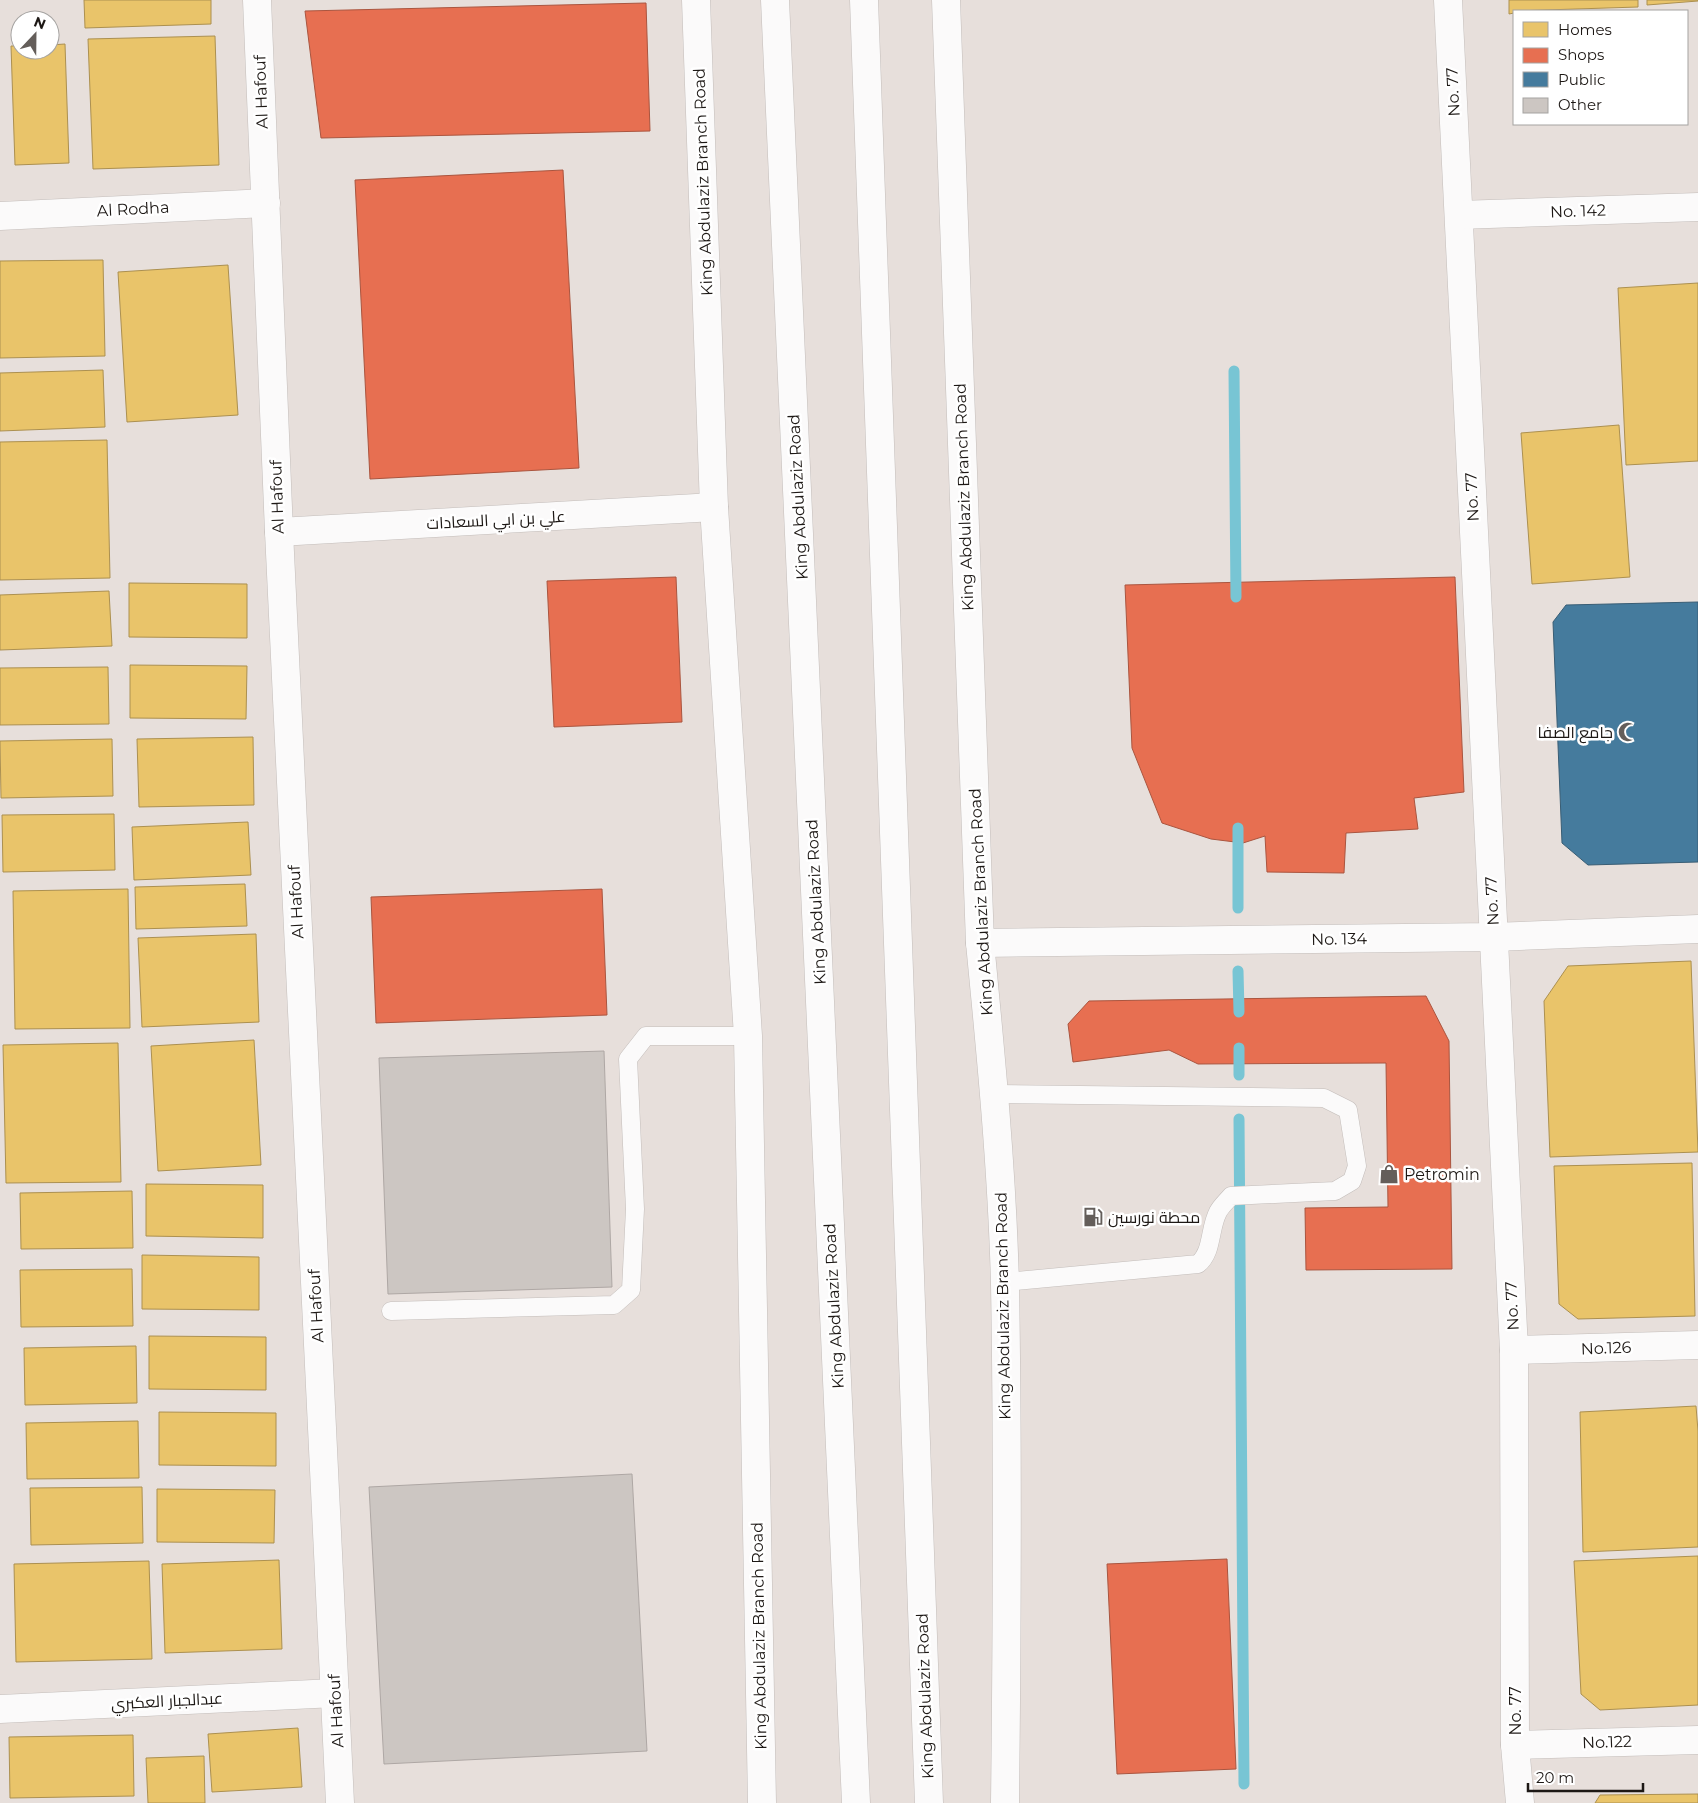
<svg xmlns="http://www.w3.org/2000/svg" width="1698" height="1803" viewBox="0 0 1698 1803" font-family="Montserrat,Cairo,sans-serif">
<rect width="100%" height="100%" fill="#e7dfdb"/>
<g fill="#e9c46a" stroke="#ac9050">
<path d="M84 0H211V24L85 28Z"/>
<path d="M1509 0H1638V7L1514 11V13L1509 14Z"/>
<path d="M1647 0H1698V1L1647 5Z"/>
<path d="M215 36 219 165 93 169 88 39Z"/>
<path d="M65 44 69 163 15 165 11 46H20V50H50V45Z"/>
<path d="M103 260 105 356 0 358V261Z"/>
<path d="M228 265 238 415 127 422 118 272Z"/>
<path d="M1698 283V461L1626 465 1618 288Z"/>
<path d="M103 370 105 427 0 431V373Z"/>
<path d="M1619 425 1630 577 1532 584 1521 433Z"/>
<path d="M107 440 110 578 0 580V442Z"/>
<path d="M129 583 247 584V638L129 637Z"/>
<path d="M109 591 112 646 0 650V595Z"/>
<path d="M130 665 247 666 246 719 130 718Z"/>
<path d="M108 667 109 724 0 725V668Z"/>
<path d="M253 737 254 805 139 807 137 739Z"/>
<path d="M112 739 113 796 1 798 0 741Z"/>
<path d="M114 814 115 870 3 872 2 815Z"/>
<path d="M248 822 251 875 134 880 132 827Z"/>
<path d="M245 884 247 926 136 929 135 887Z"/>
<path d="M128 889 130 1028 15 1029 13 891Z"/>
<path d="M256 934 259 1022 142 1027 138 938Z"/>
<path d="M1691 961 1698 1152 1550 1157 1544 1001 1568 966Z"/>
<path d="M254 1040 261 1165 158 1171 151 1046Z"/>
<path d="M118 1043 121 1182 6 1183 3 1045Z"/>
<path d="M1692 1163 1695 1316 1578 1319 1559 1304 1554 1166Z"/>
<path d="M146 1184 263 1185V1238L146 1236Z"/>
<path d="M132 1191 133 1248 21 1249 20 1193Z"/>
<path d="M142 1255 259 1257V1310L142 1309Z"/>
<path d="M132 1269 133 1326 21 1327 20 1270Z"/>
<path d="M149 1336 266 1337V1390L149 1389Z"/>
<path d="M136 1346 137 1403 25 1405 24 1348Z"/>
<path d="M1696 1406 1698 1431V1547L1583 1552 1580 1412Z"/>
<path d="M159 1412 276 1413V1466L159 1465Z"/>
<path d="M138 1421 139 1478 27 1479 26 1423Z"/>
<path d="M142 1487 143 1543 31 1545 30 1488Z"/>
<path d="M157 1489 275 1490 274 1543 157 1542Z"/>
<path d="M1698 1556V1705L1600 1710 1581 1694 1574 1561Z"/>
<path d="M279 1560 282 1649 165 1653 162 1564Z"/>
<path d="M149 1561 152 1659 16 1662 14 1564Z"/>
<path d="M298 1728 302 1787 212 1792 208 1734Z"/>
<path d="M133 1735 134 1796 10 1798 9 1737Z"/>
<path d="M204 1756 205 1803H148L146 1758Z"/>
<path d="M1698 1794V1803H1595L1600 1795Z"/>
</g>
<g fill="#e76f51" stroke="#aa553f">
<path d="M646 3 650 131 321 138 305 11Z"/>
<path d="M563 170 579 468 370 479 355 180Z"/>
<path d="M676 577 682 722 554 727 547 581Z"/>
<path d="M1455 577 1464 792 1414 798 1418 829 1346 833 1344 873 1267 872 1265 836 1243 843 1211 839 1162 823 1132 748 1125 585Z"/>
<path d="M602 889 607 1015 376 1023 371 897Z"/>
<path d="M1426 996 1449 1041 1452 1269 1306 1270 1305 1208 1388 1207 1386 1063 1198 1064 1169 1050 1073 1062 1068 1024 1089 1001Z"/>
<path d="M1227 1559 1236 1769 1117 1774 1107 1564Z"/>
</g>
<path fill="#457b9d" stroke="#395d74" d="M1698 602V862L1588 865 1562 843 1553 622 1566 605Z"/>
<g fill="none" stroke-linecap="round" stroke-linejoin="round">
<g stroke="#78c5d4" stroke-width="11">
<path d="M1234 371 1236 597"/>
<path d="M1238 828V908"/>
<path d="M1238 971 1239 1012"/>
<path d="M1239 1048V1075"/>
<path d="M1239 1119 1244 1784"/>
</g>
</g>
<g fill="#ccc6c2" stroke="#aea7a4">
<path d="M604 1051 612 1287 388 1294 379 1058Z"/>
<path d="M632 1474 647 1751 384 1764 369 1487Z"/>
</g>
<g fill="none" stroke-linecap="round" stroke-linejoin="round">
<defs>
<g id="lane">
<path d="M995 1094 1324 1098 1348 1110 1357 1166 1352 1181 1335 1191 1231 1196C1227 1201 1221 1206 1218 1212 1209 1229 1213 1252 1198 1264L1005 1282"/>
<path d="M391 1311 614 1305 631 1290 635 1209 628 1059 646 1036H748"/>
</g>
<g id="street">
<path d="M257 0 279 532 340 1803"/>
<path d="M1448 0 1514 1350 1515 1745 1520 1803"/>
<path d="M1459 215 1698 207"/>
<path d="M0 216 266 203"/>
<path d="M279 532 714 507"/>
<path d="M980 943 1493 937 1698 929"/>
<path d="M1514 1350 1698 1345"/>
<path d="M0 1709 335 1693"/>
<path d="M1515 1745 1698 1740"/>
</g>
<g id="secondary">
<path d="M696 0 714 507 748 1036 762 1803"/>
<path d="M946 0 980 943C991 1056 1002 1170 1005 1284 1008 1457 1007 1630 1005 1803"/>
</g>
<g id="primary">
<path d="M775 0 856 1803"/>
<path d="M864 0 929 1803"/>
</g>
</defs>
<use href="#lane" stroke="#c3bdba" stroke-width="19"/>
<use href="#street" stroke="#c3bdba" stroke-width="29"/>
<use href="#secondary" stroke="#c3bdba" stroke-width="29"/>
<use href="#primary" stroke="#c3bdba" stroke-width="29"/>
<use href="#lane" stroke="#fbfafa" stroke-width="18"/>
<use href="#street" stroke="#fbfafa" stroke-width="28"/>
<use href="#secondary" stroke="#fbfafa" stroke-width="28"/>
<use href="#primary" stroke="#fbfafa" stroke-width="28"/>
</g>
<defs>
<symbol id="mosque-bare" viewBox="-9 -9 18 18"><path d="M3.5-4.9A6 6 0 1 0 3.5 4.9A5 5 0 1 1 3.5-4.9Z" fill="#645e5a" stroke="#fff" stroke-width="2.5" paint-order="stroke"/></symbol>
<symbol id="shop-bare" viewBox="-9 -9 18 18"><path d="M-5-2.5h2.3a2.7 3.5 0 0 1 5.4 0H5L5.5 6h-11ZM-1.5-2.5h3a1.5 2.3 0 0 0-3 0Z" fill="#645e5a" stroke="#fff" stroke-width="2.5" paint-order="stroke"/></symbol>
<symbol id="fuel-bare" viewBox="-9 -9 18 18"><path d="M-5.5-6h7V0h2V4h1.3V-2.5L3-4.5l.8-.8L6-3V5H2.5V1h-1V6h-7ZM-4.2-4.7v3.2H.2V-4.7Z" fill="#645e5a" stroke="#fff" stroke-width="2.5" paint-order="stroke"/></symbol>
</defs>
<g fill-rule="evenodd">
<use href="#mosque-bare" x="1614" y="718" width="28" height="28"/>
<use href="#shop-bare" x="1375" y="1160" width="28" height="28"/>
<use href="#fuel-bare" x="1079" y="1203" width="28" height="28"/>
</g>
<g text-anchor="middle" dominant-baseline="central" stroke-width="5" stroke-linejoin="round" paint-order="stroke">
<g font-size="16" fill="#1d1815" stroke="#fff">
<text transform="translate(261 92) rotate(-92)">Al Hafouf</text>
<text transform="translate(1453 92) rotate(-93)">No. 77</text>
<text transform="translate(703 182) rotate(-92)">King Abdulaziz Branch Road</text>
<text transform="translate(133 209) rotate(-3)">Al Rodha</text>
<text transform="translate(1578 211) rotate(-2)">No. 142</text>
<text transform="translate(277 497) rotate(-92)">Al Hafouf</text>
<text transform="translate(798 497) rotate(-93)">King Abdulaziz Road</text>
<text transform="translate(964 497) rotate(-92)">King Abdulaziz Branch Road</text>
<text transform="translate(1472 497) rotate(-93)">No. 77</text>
<text transform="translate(496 520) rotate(-3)">علي بن ابي السعادات</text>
<text transform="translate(1492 901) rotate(-93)">No. 77</text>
<text transform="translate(296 902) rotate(-93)">Al Hafouf</text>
<text transform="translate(816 902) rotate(-93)">King Abdulaziz Road</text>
<text transform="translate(981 902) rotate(-93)">King Abdulaziz Branch Road</text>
<text transform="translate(1339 939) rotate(-1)">No. 134</text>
<text transform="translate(316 1306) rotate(-93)">Al Hafouf</text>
<text transform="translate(834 1306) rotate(-93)">King Abdulaziz Road</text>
<text transform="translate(1003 1306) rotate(-91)">King Abdulaziz Branch Road</text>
<text transform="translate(1512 1306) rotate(-93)">No. 77</text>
<text transform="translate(1606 1348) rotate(-2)">No.126</text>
<text transform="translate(759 1636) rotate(-91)">King Abdulaziz Branch Road</text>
<text transform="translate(925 1696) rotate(-92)">King Abdulaziz Road</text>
<text transform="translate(167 1701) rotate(-3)">عبدالجبار العكبري</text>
<text transform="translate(336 1711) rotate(-93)">Al Hafouf</text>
<text transform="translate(1515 1711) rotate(-90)">No. 77</text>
<text transform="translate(1607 1742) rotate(-2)">No.122</text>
</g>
<g font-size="16" fill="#1d1815" stroke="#fff" text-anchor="start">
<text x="1613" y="732" text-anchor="end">جامع الصفا</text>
<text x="1404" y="1174">Petromin</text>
<text x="1108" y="1217">محطة نورسين</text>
</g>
</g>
<rect x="1513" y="10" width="175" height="115" fill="#ffffff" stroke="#a5a3a1"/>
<rect x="1523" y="22" width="25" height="15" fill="#e9c46a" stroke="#a5a3a1"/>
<text x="1558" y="35" font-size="15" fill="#1d1815">Homes</text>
<rect x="1523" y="48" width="25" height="15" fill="#e76f51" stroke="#a5a3a1"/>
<text x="1558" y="60" font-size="15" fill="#1d1815">Shops</text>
<rect x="1523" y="72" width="25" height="15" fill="#457b9d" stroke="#a5a3a1"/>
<text x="1558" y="85" font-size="15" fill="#1d1815">Public</text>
<rect x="1523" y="98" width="25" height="15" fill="#ccc6c2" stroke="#a5a3a1"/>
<text x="1558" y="110" font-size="15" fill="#1d1815">Other</text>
<g transform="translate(35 35) rotate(22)"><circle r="24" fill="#ffffff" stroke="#a5a3a1"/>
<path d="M0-4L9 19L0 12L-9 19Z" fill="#645e5a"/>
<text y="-8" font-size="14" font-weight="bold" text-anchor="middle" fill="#1d1815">N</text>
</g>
<path d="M1528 1783v8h115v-8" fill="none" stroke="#1d1815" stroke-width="2.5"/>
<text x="1536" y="1783" font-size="15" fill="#1d1815" stroke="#ffffff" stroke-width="4" paint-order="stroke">20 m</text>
</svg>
